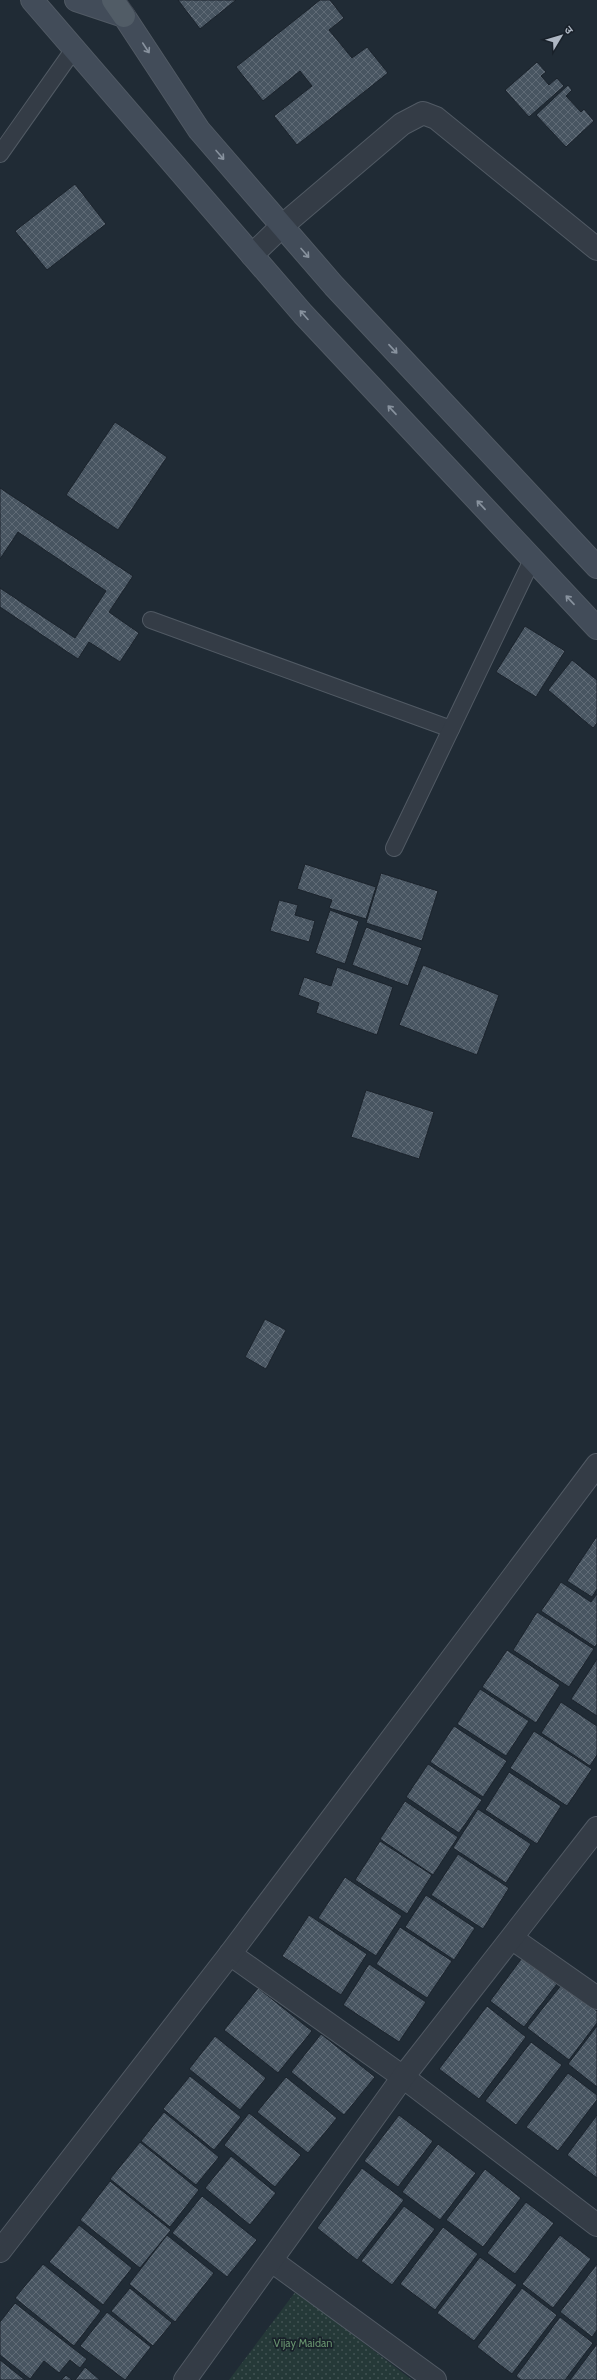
<svg xmlns="http://www.w3.org/2000/svg" width="597" height="2380" viewBox="0 0 597 2380" font-family="Cabin,'Noto Sans Devanagari',sans-serif">
<defs>
<pattern id="park-dots" width="8" height="8" patternUnits="userSpaceOnUse"><rect width="8" height="8" fill="#253938"/><path d="M2 2h.1M6 6h.1" fill="none" stroke="#425353" stroke-width="1.8" stroke-linecap="round"/></pattern>
<pattern id="building-cross-hatch" width="8" height="8" patternUnits="userSpaceOnUse"><rect width="8" height="8" fill="#485561"/><path d="M0 0l8 8M0 8l8-8" fill="none" stroke="#606b76"/></pattern>
</defs>
<rect width="100%" height="100%" fill="#202b35"/>
<path fill="url(#park-dots)" d="M296 2291 412 2380H229Z"/>
<g fill="url(#building-cross-hatch)" stroke="#1b232c">
<path d="M178 0H236L200 29Z"/>
<path d="M320 0H330L344 18 329 30 352 58 367 47 388 73 297 145 274 116 312 86 300 71 263 101 236 67Z"/>
<path d="M537 62 546 72 541 76 549 85 557 78 564 86 529 117 505 90Z"/>
<path d="M568 85 572 90 566 96 581 112 584 109 594 121 566 147 536 115Z"/>
<path d="M75 184 106 224 47 270 15 231Z"/>
<path d="M115 422 167 457 118 530 66 495Z"/>
<path d="M0 488 133 576 109 612 139 633 120 662 89 642 78 659 0 607V588L75 638 106 591 18 532 0 559Z"/>
<path d="M525 626 565 651 536 697 496 672Z"/>
<path d="M572 660 597 680V723L593 728 548 690Z"/>
<path d="M305 864 376 887 366 919 329 908 332 900 297 889Z"/>
<path d="M381 873 438 891 422 941 366 923Z"/>
<path d="M279 900 298 905 295 915 315 921 309 942 270 931Z"/>
<path d="M330 910 359 921 345 964 315 953Z"/>
<path d="M366 927 422 948 408 986 352 965Z"/>
<path d="M423 965 499 995 477 1055 399 1025Z"/>
<path d="M337 967 393 987 377 1035 316 1013 319 1003 298 995 304 977 331 986Z"/>
<path d="M366 1090 434 1112 419 1159 351 1137Z"/>
<path d="M265 1319 286 1330 266 1369 245 1357Z"/>
<path d="M597 1536V1589L592 1597 567 1581Z"/>
<path d="M561 1582 591 1602 597 1594V1644L595 1647 541 1611Z"/>
<path d="M537 1612 594 1649 569 1687 513 1650Z"/>
<path d="M507 1650 560 1685 536 1723 482 1687Z"/>
<path d="M597 1659V1716L571 1699Z"/>
<path d="M480 1689 529 1721 506 1756 457 1724Z"/>
<path d="M561 1702 597 1726V1755L590 1766 541 1733Z"/>
<path d="M454 1726 507 1761 483 1797 430 1762Z"/>
<path d="M534 1731 592 1769 567 1806 510 1768Z"/>
<path d="M428 1764 482 1800 459 1833 406 1797Z"/>
<path d="M509 1772 561 1806 537 1844 485 1810Z"/>
<path d="M405 1801 458 1837 433 1875 380 1839Z"/>
<path d="M478 1809 531 1844 506 1883 453 1848Z"/>
<path d="M380 1841 432 1875 407 1914 355 1880Z"/>
<path d="M458 1854 509 1888 483 1929 431 1895Z"/>
<path d="M345 1877 402 1916 376 1956 318 1918Z"/>
<path d="M426 1895 475 1928 454 1960 405 1927Z"/>
<path d="M309 1915 367 1954 341 1995 282 1956Z"/>
<path d="M400 1927 452 1961 427 1998 376 1964Z"/>
<path d="M522 1958 557 1984 524 2027 490 2001Z"/>
<path d="M369 1964 426 2002 399 2042 343 2005Z"/>
<path d="M562 1984 597 2011V2023L569 2060 527 2028Z"/>
<path d="M258 1988 312 2031 278 2073 224 2030Z"/>
<path d="M487 2006 526 2037 479 2099 439 2069Z"/>
<path d="M597 2026V2087L568 2064Z"/>
<path d="M321 2034 375 2077 344 2115 291 2072Z"/>
<path d="M215 2036 266 2078 240 2110 189 2069Z"/>
<path d="M531 2042 562 2065 516 2125 485 2101Z"/>
<path d="M568 2073 597 2095V2100L558 2151 526 2127Z"/>
<path d="M190 2076 241 2117 214 2150 163 2109Z"/>
<path d="M286 2077 337 2118 308 2153 257 2112Z"/>
<path d="M164 2112 219 2157 196 2185 141 2141Z"/>
<path d="M249 2113 301 2155 275 2187 224 2145Z"/>
<path d="M399 2115 433 2141 398 2187 364 2161Z"/>
<path d="M597 2115V2178L567 2155Z"/>
<path d="M140 2142 199 2190 170 2227 110 2179Z"/>
<path d="M438 2144 476 2173 440 2220 402 2192Z"/>
<path d="M231 2156 276 2193 250 2225 205 2188Z"/>
<path d="M362 2168 404 2200 357 2260 317 2228Z"/>
<path d="M485 2169 521 2198 483 2247 446 2220Z"/>
<path d="M110 2181 171 2230 140 2268 80 2220Z"/>
<path d="M202 2196 257 2240 227 2277 172 2233Z"/>
<path d="M526 2202 554 2223 515 2274 487 2253Z"/>
<path d="M404 2206 435 2229 392 2285 361 2261Z"/>
<path d="M79 2225 132 2268 103 2305 49 2262Z"/>
<path d="M443 2227 478 2254 435 2310 400 2284Z"/>
<path d="M167 2235 214 2273 175 2322 129 2284Z"/>
<path d="M560 2235 591 2259 553 2308 522 2284Z"/>
<path d="M480 2257 517 2285 474 2341 437 2313Z"/>
<path d="M43 2264 101 2311 74 2346 15 2298Z"/>
<path d="M597 2264V2330L592 2337 560 2312Z"/>
<path d="M130 2288 172 2323 153 2346 111 2311Z"/>
<path d="M522 2288 557 2315 512 2374 477 2347Z"/>
<path d="M15 2303 87 2359 80 2368 70 2360 59 2373 44 2361 30 2379 0 2355V2322Z"/>
<path d="M107 2312 151 2347 125 2380 80 2346Z"/>
<path d="M560 2317 593 2343 565 2380H521L516 2376Z"/>
<path d="M597 2344V2380H570Z"/>
<path d="M0 2360 25 2380H0Z"/>
<path d="M85 2367 100 2380H75Z"/>
<path d="M66 2375 72 2380H61Z"/>
</g>
<g fill="none" stroke-linecap="round" stroke-linejoin="round">
<defs>
<g id="lane">
<path d="M0 154 74 49"/>
<path d="M151 620 451 729"/>
<path d="M394 848 532 560"/>
</g>
<g id="street">
<path d="M252 255 282 226 402 124 423 113 436 118 597 249"/>
<path d="M513 1939 597 1998"/>
<path d="M230 1954 403 2077 597 2225"/>
<path d="M0 2251 230 1954 597 1465"/>
<path d="M272 2261 435 2380"/>
<path d="M185 2380 403 2077 597 1828"/>
</g>
<g id="secondary">
<path d="M32 0 303 314 597 628"/>
<path d="M76 0 124 16 199 130 334 286 597 567"/>
</g>
<path id="primary" d="M113 0 124 16"/>
</defs>
<use href="#lane" stroke="#515a64" stroke-width="18"/>
<use href="#street" stroke="#515a64" stroke-width="24"/>
<use href="#secondary" stroke="#515a64" stroke-width="24"/>
<use href="#primary" stroke="#3d4550" stroke-width="24"/>
<use href="#lane" stroke="#343c46" stroke-width="16"/>
<use href="#street" stroke="#343c46" stroke-width="22"/>
<use href="#secondary" stroke="#424c59" stroke-width="22"/>
<use href="#primary" stroke="#515c66" stroke-width="22"/>
</g>
<defs><path id="oneway-shaft" d="M-6 0H5M1.5-3L5.5 0L1.5 3" fill="none" stroke-width="1.6" stroke-linecap="round" stroke-linejoin="round"/></defs>
<g stroke="#88929e">
<use href="#oneway-shaft" transform="translate(146 48) rotate(57)"/>
<use href="#oneway-shaft" transform="translate(220 155) rotate(49)"/>
<use href="#oneway-shaft" transform="translate(305 253) rotate(49)"/>
<use href="#oneway-shaft" transform="translate(304 315) rotate(-132)"/>
<use href="#oneway-shaft" transform="translate(393 349) rotate(47)"/>
<use href="#oneway-shaft" transform="translate(392 410) rotate(-133)"/>
<use href="#oneway-shaft" transform="translate(481 505) rotate(-133)"/>
<use href="#oneway-shaft" transform="translate(570 600) rotate(-133)"/>
</g>
<g text-anchor="middle" dominant-baseline="central" stroke-width="3.5" stroke-linejoin="round" paint-order="stroke">
<g font-size="11" fill="#67926e" stroke="#19212a">
<text x="303" y="2343">Vijay Maidan</text>
</g>
</g>
<g transform="translate(561 36) rotate(52)" stroke="#19212a" stroke-width="3" paint-order="stroke">
<path d="M0-3L7 15L0 10L-7 15Z" fill="#aeb7c3"/>
<text y="-6" font-size="11" font-weight="bold" text-anchor="middle" fill="#aeb7c3">उ</text>
</g>
</svg>
